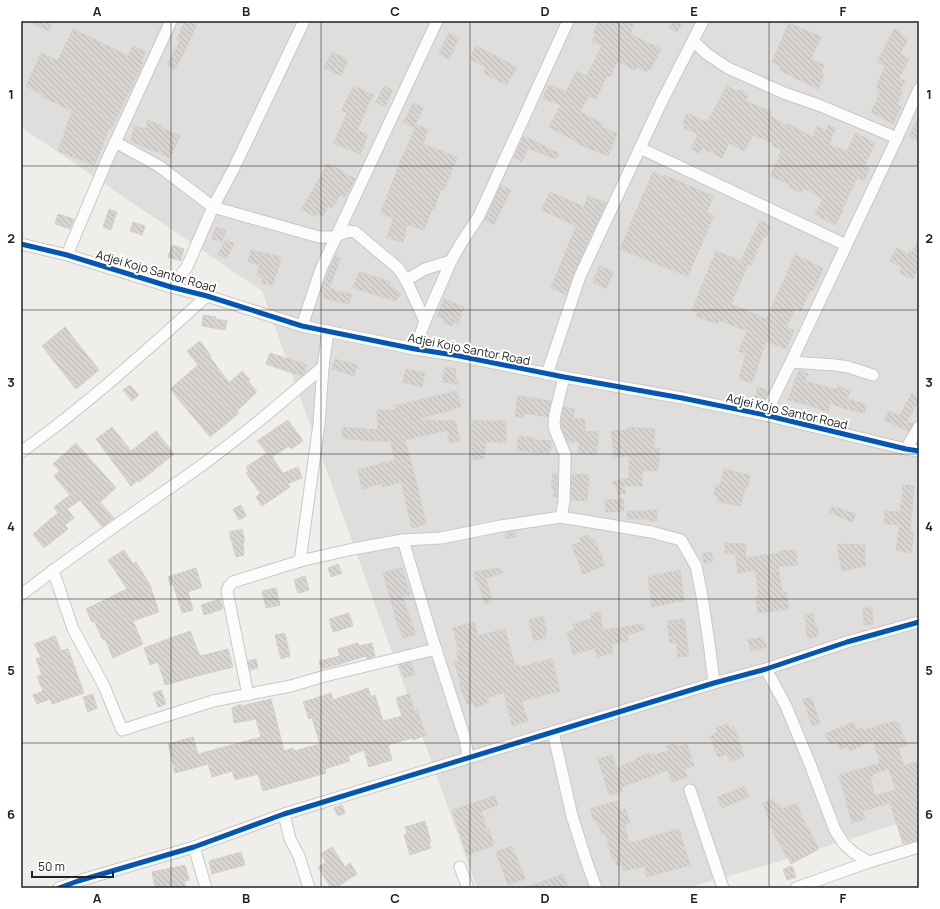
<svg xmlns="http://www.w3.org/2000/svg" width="940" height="909" viewBox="0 0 940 909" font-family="Manrope,sans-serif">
<defs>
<pattern id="building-back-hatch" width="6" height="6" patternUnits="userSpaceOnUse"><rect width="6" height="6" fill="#d7d4d2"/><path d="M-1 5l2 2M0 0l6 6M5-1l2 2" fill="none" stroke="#b8b6b4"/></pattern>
</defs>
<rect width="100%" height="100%" fill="#f0eeeb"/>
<path fill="#dfdedc" d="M21 21H919V817L771 864 687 888H477L262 291 21 127Z"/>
<g fill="url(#building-back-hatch)" stroke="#d3d0cc" fill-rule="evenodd">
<path d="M28 21H53L49 31Z"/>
<path d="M185 21H198L185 51 174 70 167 65 180 41 177 40Z"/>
<path d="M599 21H635L630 34 661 49 650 70 648 69 646 72 637 67 635 70 618 61 610 77 607 75 596 99 589 96V97H588L580 112 603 124 601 127 617 134 608 156 578 144 579 143 549 127 561 105 543 98 549 85 566 92 577 71 587 76 602 46 592 41 596 34 593 33Z"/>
<path d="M673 21H676L682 24 677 32 669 28Z"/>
<path d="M789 23 821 37 811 59 824 65 821 73 824 75 818 89 779 70 781 67 772 62Z"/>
<path d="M73 29 128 56 133 46 146 52 141 62 143 63 111 129 109 128 103 145 94 165 58 151 72 111 41 96 42 94 26 86 41 53 58 61Z"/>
<path d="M894 29 901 33 900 35 908 39 900 54 909 59 899 78 905 81 900 92 902 93 897 105 901 107 893 124 871 112 880 93 878 92 879 89 876 88 885 66 877 62Z"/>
<path d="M449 33 459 38 449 59 439 54 444 43Z"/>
<path d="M476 46 517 67 507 85 484 73 486 67 470 59Z"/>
<path d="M332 52 348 60 341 76 324 68Z"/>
<path d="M354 86 373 95 357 130 368 135 360 154 334 143 347 113 342 110Z"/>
<path d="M384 86 393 90 385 106 376 102Z"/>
<path d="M727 86 738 92 739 89 749 95 745 101 772 112 770 116 787 126 788 124 813 137 817 127 826 130 828 125 836 128 829 145 847 151 856 133 875 143 864 166 869 168 865 180 857 178 842 209 843 210 835 225 815 214 823 199 804 188 801 193 789 187 790 184 770 176 782 150 772 145 773 143 753 135 744 151 729 143 722 158 702 148 699 153 691 149 698 134 684 128 685 125 683 123 687 113 704 121 705 119 708 121Z"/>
<path d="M413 103 424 108 414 127 403 122Z"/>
<path d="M919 117V142L909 136Z"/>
<path d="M148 120 162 126V128L180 136 170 158 153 150V151L130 141 135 126 145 129Z"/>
<path d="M416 125 428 129 423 144 457 157 444 190 441 189 434 209H432L424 230 407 224 403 242 387 238 393 218 381 213 402 157H403Z"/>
<path d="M524 136 558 153 556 159 528 148 522 162 514 158Z"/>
<path d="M328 163 355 179 345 197 340 195 332 208 328 206 323 216 317 213 315 217 302 209Z"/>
<path d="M653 172 663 177 664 175 713 196 707 212 713 215V218L690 271 687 276 620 249Z"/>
<path d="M501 185 511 190 494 225 485 220Z"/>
<path d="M550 192 584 207 588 196 606 203 574 273 566 295 551 288 576 226 542 210Z"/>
<path d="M109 209 117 212 111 230 103 227Z"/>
<path d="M58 214 74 219 70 229 55 224Z"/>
<path d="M760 221 771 226 766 237 764 236 751 265 741 260Z"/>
<path d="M133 222 145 226 142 235 130 231Z"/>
<path d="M216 227 226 230 222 242 212 239Z"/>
<path d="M919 238V266L913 279 900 273 902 267 890 261 897 248 908 255 910 251 912 252Z"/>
<path d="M226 240 234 244 226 259 218 254Z"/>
<path d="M172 245 184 249 181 261 168 257Z"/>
<path d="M251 250 281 257 277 273H276L273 285 261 283 263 278 257 275 260 265 248 262Z"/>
<path d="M716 251 748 264 731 304 766 319V318H767L795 255 823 268 813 291 810 290 801 311 795 308 786 327 794 330 786 349 766 341 752 383 739 379 746 354 739 351 747 331 719 320 717 324 696 316 698 312 692 310Z"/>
<path d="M335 256 341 258 329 288 334 289V291L352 294 349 304 323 298 324 293 321 292 328 272Z"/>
<path d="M600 266 614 272 606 289 593 282Z"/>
<path d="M359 272 391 282 389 285 401 294 396 301 353 288Z"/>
<path d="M444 299 464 307 458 324 453 322 452 326 443 322 444 319 437 316Z"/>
<path d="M203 315 216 317V319L227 321 225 330 202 326Z"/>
<path d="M65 327 99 370 76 389 42 346Z"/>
<path d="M200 341 211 356 210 357 229 383 242 371 250 380 248 381 257 392 237 411 239 413 210 437 170 389 198 365 187 351Z"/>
<path d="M270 353 307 365 304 374 302 376 266 364Z"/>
<path d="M335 359 357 365 354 376 332 369Z"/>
<path d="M445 367 456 369 455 374 458 384 442 382Z"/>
<path d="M406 369 425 373 422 387 403 382Z"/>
<path d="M799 370 808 374 805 381 837 390 838 386 850 391 847 399 867 405 864 413 846 409 830 403 828 412 805 404 788 400 790 394Z"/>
<path d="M130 385 139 395 132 401 123 390Z"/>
<path d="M758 387 769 391 765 400 755 397Z"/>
<path d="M457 391 461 407 415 420 455 421 460 440 450 443 447 430 405 440 418 489 426 524 412 528 401 482 383 487 382 483 362 489 358 470 395 460 390 441H373L342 438 343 427 378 430 377 410H396L395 406Z"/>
<path d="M912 393 919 399 907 422 913 424 908 431 885 420 889 411 900 416Z"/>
<path d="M518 396 551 401 548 417 524 413 523 417 515 416Z"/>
<path d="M564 407 575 409 573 419H585V432L598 431V445H597L596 455 578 453 580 442H567L562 428 561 424Z"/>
<path d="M288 420 303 441 291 449 289 446 272 457 283 473 298 467 302 478 287 484 290 487 262 506 256 497 260 493 246 473 248 471 246 467 267 453 257 441Z"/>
<path d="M472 421H506V442H485V459H472Z"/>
<path d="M112 427 131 451 156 431 174 454 139 482 138 480 131 486 96 439Z"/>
<path d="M627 427 655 429 654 448H660L658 471 642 470V486H624L626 493 618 495 616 485H613L612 482 629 478V456L614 457 611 431 627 430Z"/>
<path d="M518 436 535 438V440L551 441V450H549V454L517 450Z"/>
<path d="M76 443 116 488 100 502 114 518 102 527 80 500 67 509 74 518 65 525 68 529 44 548 33 534 58 513 54 507 70 495 54 476 60 471 53 464Z"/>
<path d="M724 469 750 475 748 487H745L741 506 717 501 718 496 714 495 716 485 720 486Z"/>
<path d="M553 473H558L557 497H553L554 489H551Z"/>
<path d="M572 474 589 475 587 501 571 500Z"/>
<path d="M903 485 914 486 910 532H914L911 553 896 550 900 525 884 524 885 511 900 512Z"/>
<path d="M623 499 624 511 606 512 605 500Z"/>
<path d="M241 505 246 516 239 520 233 509Z"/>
<path d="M832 506 856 514 852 522 829 512Z"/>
<path d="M648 510H657V521H649V519H627V511H648Z"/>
<path d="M242 529 244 537V543H243L244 555 236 557 229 532Z"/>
<path d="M514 531 516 537 507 539 505 533Z"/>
<path d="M589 535 591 540 594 539 605 565 583 574 572 545 581 542 580 538Z"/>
<path d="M725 543 746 544 745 558 779 553V551L796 550 797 565 778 566 782 592H786L789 609 758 613 756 596H759L755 570 738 573 735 554 725 553Z"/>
<path d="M838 544 865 545V561L866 566 842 571 838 553Z"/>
<path d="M124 550 133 564 136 562 150 585 159 612 133 621 143 644 113 658 105 639 103 640 94 621 92 622 86 609 127 589 108 560Z"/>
<path d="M711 552 713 561 704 563 702 554Z"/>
<path d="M338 564 342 573 331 577 328 568Z"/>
<path d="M196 568 202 587 188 592 193 610 182 613 173 584 170 585 168 577Z"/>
<path d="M402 568 410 595 402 597 416 634 403 638 394 614H395L383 573Z"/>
<path d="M501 568 503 573 486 578 492 602 484 604 478 580 476 581 474 572Z"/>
<path d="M680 570 684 600 652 607 648 577Z"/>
<path d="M305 576 309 590 298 593 294 580Z"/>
<path d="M276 588 280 605 266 608 262 591Z"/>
<path d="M220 599 223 609 204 615 201 605Z"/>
<path d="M863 608H872L873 624 864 625Z"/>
<path d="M600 612 603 630 643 624 644 630 627 635 628 640 611 644 613 653 597 657 595 648 573 654 567 632 574 630 573 624 592 619 591 614Z"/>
<path d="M349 613 353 626 333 632 329 619Z"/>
<path d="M813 613 815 626H817L819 636 808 638 806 629 807 628 805 616Z"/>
<path d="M543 616 547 632H545L546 638 534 641 529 620Z"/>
<path d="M684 619 689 656 678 657 676 642 670 643 667 621Z"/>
<path d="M474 622 478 636 505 629 515 666 520 665V667L552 659 560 691 521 701 528 721 512 726 504 692 487 698 489 702 475 708 473 702 467 704 459 684 461 683 454 662 459 661 456 652H459L453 628Z"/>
<path d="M190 631 200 656 228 649 233 667 201 675 165 685 158 662 150 665 144 648Z"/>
<path d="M285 633 290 656 281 659 275 635Z"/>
<path d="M55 636 61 651 68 649 84 693 52 704 50 699 37 704 33 695 43 691 37 676 42 675 36 659 41 657 34 644Z"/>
<path d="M763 637 767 647 751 651 748 640Z"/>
<path d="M358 643 359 646 372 643 375 656 367 659 366 656 333 666 321 669 319 661 340 656 338 649Z"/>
<path d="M256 659 258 668 250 670 248 661Z"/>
<path d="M411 662 415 674 404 677 399 665Z"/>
<path d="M368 688 371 697 375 695 383 721 402 716 396 698 409 694 414 711 417 710 426 735 413 740 412 738 388 745 392 760 369 767 364 750 348 756 350 761 325 769 326 773 263 791 258 774 235 780 232 771 212 777 208 764 175 773 168 744 193 737 198 754 261 737 256 719 234 723 232 708 241 704V706L271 699 284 751 293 748 294 751 320 744 312 718 309 719 303 702 331 693 333 700Z"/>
<path d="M161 690 166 704 158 707 153 693Z"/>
<path d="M93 694 97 708 88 712 83 697Z"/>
<path d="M811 697 820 723 812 726 803 700Z"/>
<path d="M896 721 897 724 899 723 902 736H904L907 745 898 748 904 766 916 762 919 770V840L903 844 890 803 862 811 865 819 852 823 839 775 880 763 873 740 850 751 848 746 840 749 836 742 830 744 825 734 853 722 856 730 862 727 863 730ZM889 769 896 790 875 796 870 778 873 777 872 774Z"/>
<path d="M728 724 730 729 734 727 744 756 730 761 727 754 718 757 710 736 718 732 716 728Z"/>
<path d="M676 743 677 747 687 744 694 766 684 769 687 777 672 782 668 770 621 787 623 791 609 795 598 759 612 755 616 768 636 760V758L650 753 651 756 668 751 666 746Z"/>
<path d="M744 786 749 797 722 808 718 797Z"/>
<path d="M495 796 498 805 481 811 487 830H489L494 845 467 855 452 810Z"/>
<path d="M773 799 775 804 779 803 781 809 797 803 801 814H800L819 849 791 864 775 836 763 803Z"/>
<path d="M617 801 620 811 625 809 630 823 624 825 629 842 632 841V843L679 829 690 865 647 877 645 866 624 871 622 865 617 866 615 858 612 859 606 834 602 835 597 820 594 821 590 809Z"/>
<path d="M342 805 345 813 338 816 334 808Z"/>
<path d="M425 821 431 842 429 843 431 848 410 855 404 835 407 834 405 827Z"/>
<path d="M512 846 525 879 508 885 496 852Z"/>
<path d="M332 847 345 867 350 863 357 874 335 888H331L318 867 326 862 321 854Z"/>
<path d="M241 852 245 865 212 874 209 861Z"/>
<path d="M185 865 189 880 184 881 186 888H155L152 872Z"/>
<path d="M792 866 796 877 787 880 783 869Z"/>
<path d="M563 874 568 888H528L527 887Z"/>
</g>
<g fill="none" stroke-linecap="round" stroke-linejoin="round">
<defs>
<g id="minor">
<path d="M693 41 707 54 728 68 784 93 821 106 897 138"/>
<path d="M115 142 159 166 213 207 319 237H332L349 231 355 232 398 268 406 280 425 269 451 261"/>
<path d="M640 148 846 245"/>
<path d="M21 244 67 255 171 287 207 296 302 326 415 349 454 355 564 377 682 398 765 415 906 449 919 451"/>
<path d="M67 255 107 160 171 21"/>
<path d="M406 280 425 321"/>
<path d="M171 287 187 267 213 207 233 170 304 21"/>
<path d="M302 326 321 269 437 21"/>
<path d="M415 349 425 321 451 261 460 245 479 216 568 21"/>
<path d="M791 362 835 365 848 367 873 375"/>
<path d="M547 374 580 276 662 101 703 21"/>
<path d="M765 415 791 362 897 138 919 89"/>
<path d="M906 449 919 427"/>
<path d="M21 452C87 405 147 350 207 296"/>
<path d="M561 517 651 532 681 540 696 566 702 596 710 650 714 683"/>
<path d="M403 540 431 634 465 739 468 758"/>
<path d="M300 561 319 424 323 367 328 331"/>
<path d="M53 570 73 629 104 686 122 730 213 701 291 686 325 676 436 649"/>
<path d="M21 595C78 550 139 510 198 468 241 437 282 402 323 367"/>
<path d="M766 669 786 706 810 764 835 830 844 844 854 853 869 862"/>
<path d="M248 695 227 591 229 586 233 582 300 561 353 549 403 540 441 538 501 526 561 517 564 502 565 464V454L555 430 554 424 555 414 564 377"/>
<path d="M553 732 572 816 586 860 596 888"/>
<path d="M690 790 723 888"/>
<path d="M284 814 290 839 299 856 309 888"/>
<path d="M194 847 206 888"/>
<path d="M460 867 468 888"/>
<path d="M59 888 78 881 194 847 284 814 553 732 714 683 766 669 847 642 919 622"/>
<path d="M796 888 869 862 919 847"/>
</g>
</defs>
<use href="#minor" stroke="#c9c8c7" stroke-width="13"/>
<use href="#minor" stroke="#fdfcfc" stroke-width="11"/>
<defs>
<g id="cycleway">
<path d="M21 244 67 255 171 287 207 296 302 326 415 349 454 355 564 377 682 398 765 415 906 449 919 451"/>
<path d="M59 888 78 881 194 847 284 814 553 732 714 683 766 669 847 642 919 622"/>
</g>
</defs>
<use href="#cycleway" stroke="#fff" stroke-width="8"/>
<use href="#cycleway" stroke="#0057b8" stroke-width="5"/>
</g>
<path fill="none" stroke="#222" stroke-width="1" stroke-opacity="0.55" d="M171 21V888M321 21V888M470 21V888M619 21V888M769 21V888M21 166H919M21 310H919M21 454H919M21 599H919M21 743H919"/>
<g text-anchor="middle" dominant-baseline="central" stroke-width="4" stroke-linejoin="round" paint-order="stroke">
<g font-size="12" fill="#222" stroke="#fff">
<text transform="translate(156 271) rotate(16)">Adjei Kojo Santor Road</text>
<text transform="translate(469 349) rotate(11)">Adjei Kojo Santor Road</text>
<text transform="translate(787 411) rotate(13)">Adjei Kojo Santor Road</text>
</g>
</g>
<rect width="940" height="909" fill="none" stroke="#ffffff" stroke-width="44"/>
<path d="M32 871v6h81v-6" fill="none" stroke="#222222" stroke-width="2"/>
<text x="38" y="871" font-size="12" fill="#222222" stroke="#ffffff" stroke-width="3" paint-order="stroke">50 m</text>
<rect x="22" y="22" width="896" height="865" fill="none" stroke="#222" stroke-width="1.5"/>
<g font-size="13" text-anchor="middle" font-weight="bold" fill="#222">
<text x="97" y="16">A</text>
<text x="246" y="16">B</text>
<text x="395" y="16">C</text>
<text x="545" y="16">D</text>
<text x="694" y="16">E</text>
<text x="843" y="16">F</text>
<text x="11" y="99">1</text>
<text x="929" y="99">1</text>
<text x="11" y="243">2</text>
<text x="929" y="243">2</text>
<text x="11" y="387">3</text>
<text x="929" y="387">3</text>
<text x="11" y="531">4</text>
<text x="929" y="531">4</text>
<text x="11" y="675">5</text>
<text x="929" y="675">5</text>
<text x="11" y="819">6</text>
<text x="929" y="819">6</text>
<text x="97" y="903">A</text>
<text x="246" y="903">B</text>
<text x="395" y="903">C</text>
<text x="545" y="903">D</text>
<text x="694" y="903">E</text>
<text x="843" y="903">F</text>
</g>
</svg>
